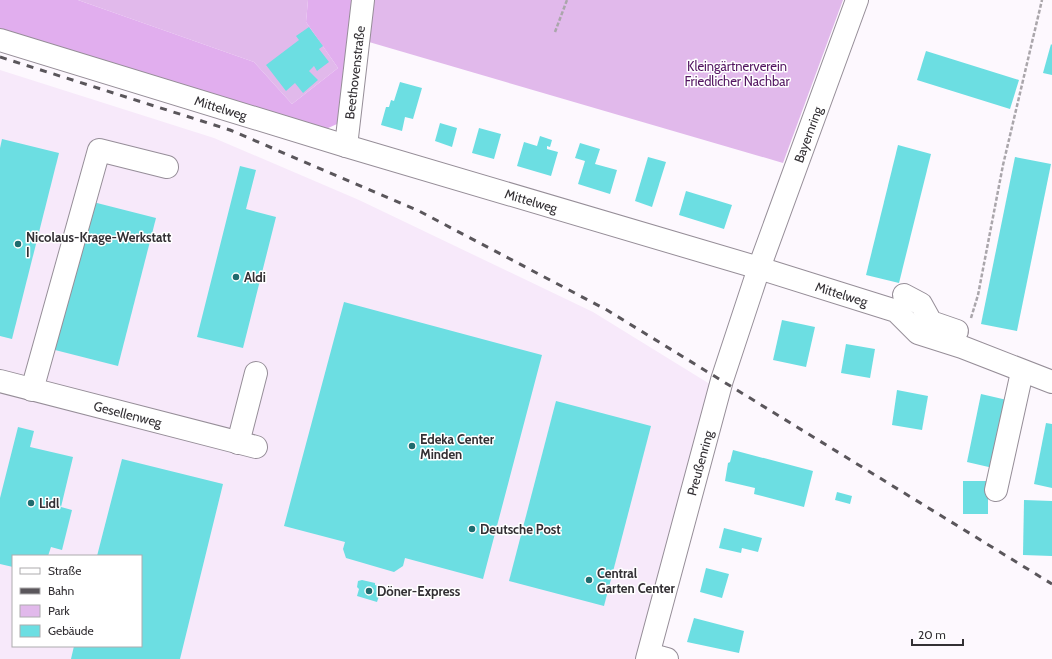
<svg xmlns="http://www.w3.org/2000/svg" width="1052" height="659" viewBox="0 0 1052 659" font-family="Cabin,sans-serif">
<rect width="100%" height="100%" fill="#fdf8fe"/>
<path fill="#f7e9fa" fill-rule="evenodd" d="M0 70 214 138 359 200 593 312 713 386 639 659H0ZM13 556H141V646H13Z"/>
<g fill="#e1b9eb">
<path d="M78 0H308L306 22 338 68 292 104 254 62Z"/>
<path d="M374 0H843L783 163 369 42Z"/>
</g>
<path fill="#e1aeee" d="M0 0H78L254 62 292 104 338 68 306 22 308 0H356L341 117 337 124 326 129 0 31Z"/>
<g fill="#6cdee2">
<path d="M309 27 323 46 319 49 329 62 317 71 314 66 309 71 318 80 303 93 295 83 286 91 266 65 299 40 296 36Z"/>
<path d="M1051 44 1052 45V75L1043 73Z"/>
<path d="M926 51 1019 80 1010 109 917 80Z"/>
<path d="M400 82 422 88 413 119 405 117 402 131 381 125 386 107H389L391 100 394 101Z"/>
<path d="M440 123 457 128 452 147 435 141Z"/>
<path d="M479 128 501 134 494 159 472 153Z"/>
<path d="M540 136 552 140 550 147 547 146V149L558 152 551 176 517 166 524 142 537 146Z"/>
<path d="M2 139 59 153 12 339 0 336V148Z"/>
<path d="M580 143 600 149 595 164 617 170 610 194 578 184 585 161 575 158Z"/>
<path d="M898 145 931 154 899 283 866 275Z"/>
<path d="M648 157 666 162 652 207 635 201Z"/>
<path d="M1015 157 1051 164 1017 331 981 324Z"/>
<path d="M240 166 256 170 246 209 276 217 243 348 197 337Z"/>
<path d="M686 191 732 205 724 229 679 215Z"/>
<path d="M93 202 156 218 118 366 55 350Z"/>
<path d="M344 302 542 355 483 579 405 558 403 566 394 572 346 558 343 549 345 542 284 526Z"/>
<path d="M782 320 815 327 806 367 773 360Z"/>
<path d="M846 344 875 349 870 378 841 373Z"/>
<path d="M897 390 928 396 922 430 892 425Z"/>
<path d="M981 394 1007 400 993 468 967 462Z"/>
<path d="M556 401 651 426 604 606 509 581Z"/>
<path d="M1046 423 1052 424V488L1034 484Z"/>
<path d="M18 427 34 431 30 447 73 457 61 507 72 510 62 550 51 547 48 556H13V567L0 564V498Z"/>
<path d="M733 450 813 471 804 507 754 494 755 488 725 481 728 463 730 462Z"/>
<path d="M122 459 223 484 180 659H71L74 646H141V556H97Z"/>
<rect x="963" y="481" width="25" height="33"/>
<path d="M837 492 852 496 850 504 835 500Z"/>
<path d="M1024 500 1052 501V556L1023 555Z"/>
<path d="M724 528 762 538 758 552 742 548 741 553 719 548Z"/>
<path d="M706 568 729 574 722 598 700 592Z"/>
<path d="M362 580 375 583V585L382 587 377 602 357 596 359 589 357 587 358 581Z"/>
<path d="M694 618 744 631 739 653 687 642Z"/>
</g>
<g fill="none" stroke-linecap="round" stroke-linejoin="round">
<defs>
<g id="minor">
<path id="s1" d="M0 40 346 146 759 268 896 311 918 333 962 347 1052 382"/>
<path id="s2" d="M346 146 363 0"/>
<path d="M904 295 921 304 931 322 957 331"/>
<path id="s3" d="M0 381 256 447"/>
<path d="M32 390 99 150 167 167"/>
<path d="M238 443 256 373"/>
<path d="M996 490 1022 372"/>
<path d="M649 654 667 659"/>
<path id="s4" d="M647 659 722 380 759 268 857 0"/>
</g>
</defs>
<use href="#minor" stroke="#968e98" stroke-width="24"/>
<g stroke="#aaa6ab" stroke-width="2.5" stroke-dasharray="4 2" stroke-linecap="butt">
<path d="M555 32 567 0"/>
<path d="M971 318 978 295 1003 165 1042 0"/>
</g>
<use href="#minor" stroke="#fff" stroke-width="22"/>
<path stroke="#5a565b" stroke-width="3" stroke-dasharray="7 7" stroke-linecap="butt" d="M0 57 230 130 419 211 607 310 1052 584"/>
</g>
<g fill="#1f6b6e" stroke="#fff" stroke-width="1.5">
<circle cx="18" cy="244" r="4"/>
<circle cx="236" cy="277" r="4"/>
<circle cx="412" cy="446" r="4"/>
<circle cx="31" cy="503" r="4"/>
<circle cx="472" cy="529" r="4"/>
<circle cx="589" cy="580" r="4"/>
<circle cx="369" cy="591" r="4"/>
</g>
<g text-anchor="middle" dominant-baseline="central" stroke-width="3" stroke-linejoin="round" paint-order="stroke">
<g font-size="13" fill="#531661" stroke="#fff">
<text x="737" y="66">Kleingärtnerverein<tspan x="737" dy="15">Friedlicher Nachbar</tspan></text>
</g>
<g font-size="13" fill="#333034" stroke="#fff">
<text stroke="none"><textPath href="#s2" startOffset="74">Beethovenstraße</textPath></text>
<text stroke="none"><textPath href="#s1" startOffset="231">Mittelweg</textPath></text>
<text stroke="none"><textPath href="#s4" startOffset="549">Bayernring</textPath></text>
<text stroke="none"><textPath href="#s1" startOffset="555">Mittelweg</textPath></text>
<text stroke="none"><textPath href="#s1" startOffset="879">Mittelweg</textPath></text>
<text stroke="none"><textPath href="#s3" startOffset="132">Gesellenweg</textPath></text>
<text stroke="none"><textPath href="#s4" startOffset="203">Preußenring</textPath></text>
</g>
<g font-size="13" font-weight="bold" fill="#333034" stroke="#fff" text-anchor="start">
<text x="26" y="237">Nicolaus-Krage-Werkstatt<tspan x="26" dy="15">I</tspan></text>
<text x="244" y="277">Aldi</text>
<text x="420" y="439">Edeka Center<tspan x="420" dy="15">Minden</tspan></text>
<text x="39" y="503">Lidl</text>
<text x="480" y="529">Deutsche Post</text>
<text x="597" y="573">Central<tspan x="597" dy="15">Garten Center</tspan></text>
<text x="377" y="591">Döner-Express</text>
</g>
</g>
<rect x="12" y="555" width="130" height="92" fill="#ffffff" stroke="#adacae"/>
<rect x="20" y="568" width="20" height="6" fill="#ffffff" stroke="#adacae"/>
<text x="48" y="575" font-size="12" fill="#333034">Straße</text>
<rect x="20" y="588" width="20" height="6" fill="#5a565b" stroke="#adacae"/>
<text x="48" y="595" font-size="12" fill="#333034">Bahn</text>
<rect x="20" y="605" width="20" height="12" fill="#e1b9eb" stroke="#adacae"/>
<text x="48" y="615" font-size="12" fill="#333034">Park</text>
<rect x="20" y="625" width="20" height="12" fill="#6cdee2" stroke="#adacae"/>
<text x="48" y="635" font-size="12" fill="#333034">Gebäude</text>
<path d="M912 639v6h51v-6" fill="none" stroke="#333034" stroke-width="2"/>
<text x="918" y="639" font-size="12" fill="#333034" stroke="#ffffff" stroke-width="3" paint-order="stroke">20 m</text>
</svg>
